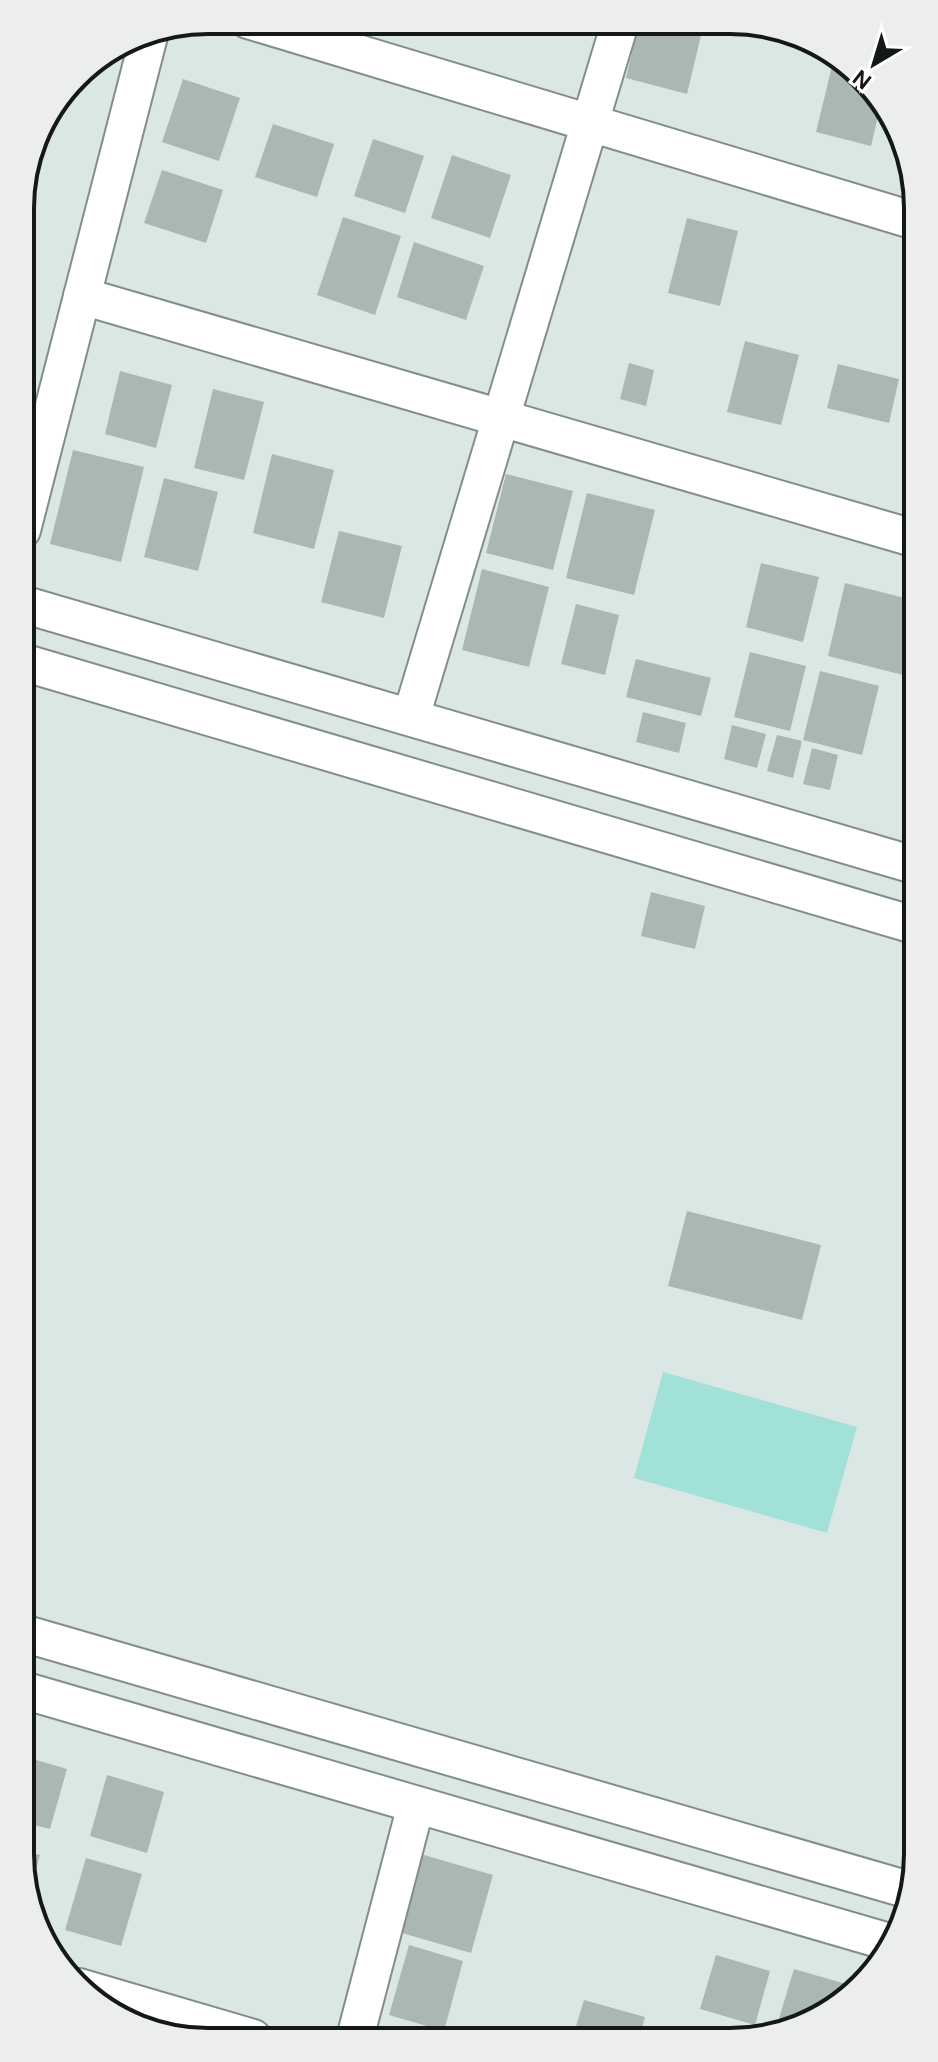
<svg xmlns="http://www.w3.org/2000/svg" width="938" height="2062" viewBox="0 0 938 2062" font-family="'DM Sans',sans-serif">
<rect width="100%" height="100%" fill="#dbe7e5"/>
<path fill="#a1e1d7" d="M663 1372 857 1427 827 1533 634 1478Z"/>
<g fill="#abb7b5">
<path d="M515 22H554L550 34Z"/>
<path d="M639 23H704L687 94 626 78Z"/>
<path d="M833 62 855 68 880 108 871 146 816 132Z"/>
<path d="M183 79 240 98 219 161 162 142Z"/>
<path d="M273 124 334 144 317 197 255 177Z"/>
<path d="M373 139 424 156 405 213 354 196Z"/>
<path d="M452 155 511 175 490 238 431 218Z"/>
<path d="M162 170 223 190 206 243 144 223Z"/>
<path d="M343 217 401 236 375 315 317 295Z"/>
<path d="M687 218 738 231 720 306 668 293Z"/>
<path d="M414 242 484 266 466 320 397 297Z"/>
<path d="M745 341 799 355 781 425 727 412Z"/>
<path d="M629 363 654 370 646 406 620 399Z"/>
<path d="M838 364 899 379 889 423 827 408Z"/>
<path d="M120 371 172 385 156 448 105 434Z"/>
<path d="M213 389 264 402 244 480 194 468Z"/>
<path d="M911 433H912L913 470 903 467Z"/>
<path d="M73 450 144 467 121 562 50 544Z"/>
<path d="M272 454 334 470 314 549 253 533Z"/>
<path d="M506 474 573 491 553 570 486 553Z"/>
<path d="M164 478 218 492 198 571 144 557Z"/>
<path d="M587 493 655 510 634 595 566 578Z"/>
<path d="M339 531 402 546 384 618 321 602Z"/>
<path d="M761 563 819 577 803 642 746 627Z"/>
<path d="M482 569 549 587 529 667 462 650Z"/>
<path d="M845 583 913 600V633L903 675 828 656Z"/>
<path d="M576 604 619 615 605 675 561 664Z"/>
<path d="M750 652 806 666 790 731 734 717Z"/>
<path d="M636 659 711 678 701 716 626 697Z"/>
<path d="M820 671 879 686 862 755 803 740Z"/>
<path d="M643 712 686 723 679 753 636 742Z"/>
<path d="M732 725 766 734 757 768 724 759Z"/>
<path d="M777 735 802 741 793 778 767 771Z"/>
<path d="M812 748 838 755 830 790 803 784Z"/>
<path d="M651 892 705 906 695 949 641 936Z"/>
<path d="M687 1211 821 1245 802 1320 668 1286Z"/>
<path d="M915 1434H916V1481L904 1478Z"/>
<path d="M26 1757 67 1769 50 1829 26 1823Z"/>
<path d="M107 1775 164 1792 147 1853 90 1836Z"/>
<path d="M26 1851 40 1855 27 1900Z"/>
<path d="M417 1853 493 1875 471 1953 395 1931Z"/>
<path d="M86 1858 142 1874 121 1946 65 1930Z"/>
<path d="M409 1945 463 1961 444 2031 389 2015Z"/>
<path d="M716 1955 770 1971 755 2025 700 2009Z"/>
<path d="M794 1969 853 1986 774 2035Z"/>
<path d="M584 2000 645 2017 640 2036H573Z"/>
</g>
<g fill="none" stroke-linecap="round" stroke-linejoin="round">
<defs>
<g id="street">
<path d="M248 20 912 220"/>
<path d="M82 296 913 538"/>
<path d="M22 530 150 32"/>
<path d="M22 604 914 865"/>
<path d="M22 662 914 925"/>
<path d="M411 717 620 23"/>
<path d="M26 1634 909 1890"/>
<path d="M26 1691 889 1942"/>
<path d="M79 1987 253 2038"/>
<path d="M355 2038 416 1805"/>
</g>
</defs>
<use href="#street" stroke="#828e8b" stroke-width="40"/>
<use href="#street" stroke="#fff" stroke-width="36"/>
</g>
<path d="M0 0H938V2062H0ZM208 34H730A174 174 0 0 1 904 208V1854A174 174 0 0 1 730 2028H208A174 174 0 0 1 34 1854V208A174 174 0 0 1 208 34Z" fill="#eceded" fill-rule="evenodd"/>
<path fill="none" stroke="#141918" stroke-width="4" d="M208 34H730A174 174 0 0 1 904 208V1854A174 174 0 0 1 730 2028H208A174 174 0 0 1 34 1854V208A174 174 0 0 1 208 34Z"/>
<g transform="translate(874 64) rotate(218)" stroke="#ffffff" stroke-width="6" paint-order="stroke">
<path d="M0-6L14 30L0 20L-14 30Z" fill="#141918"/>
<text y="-12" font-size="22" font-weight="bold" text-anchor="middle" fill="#141918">N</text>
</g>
</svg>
